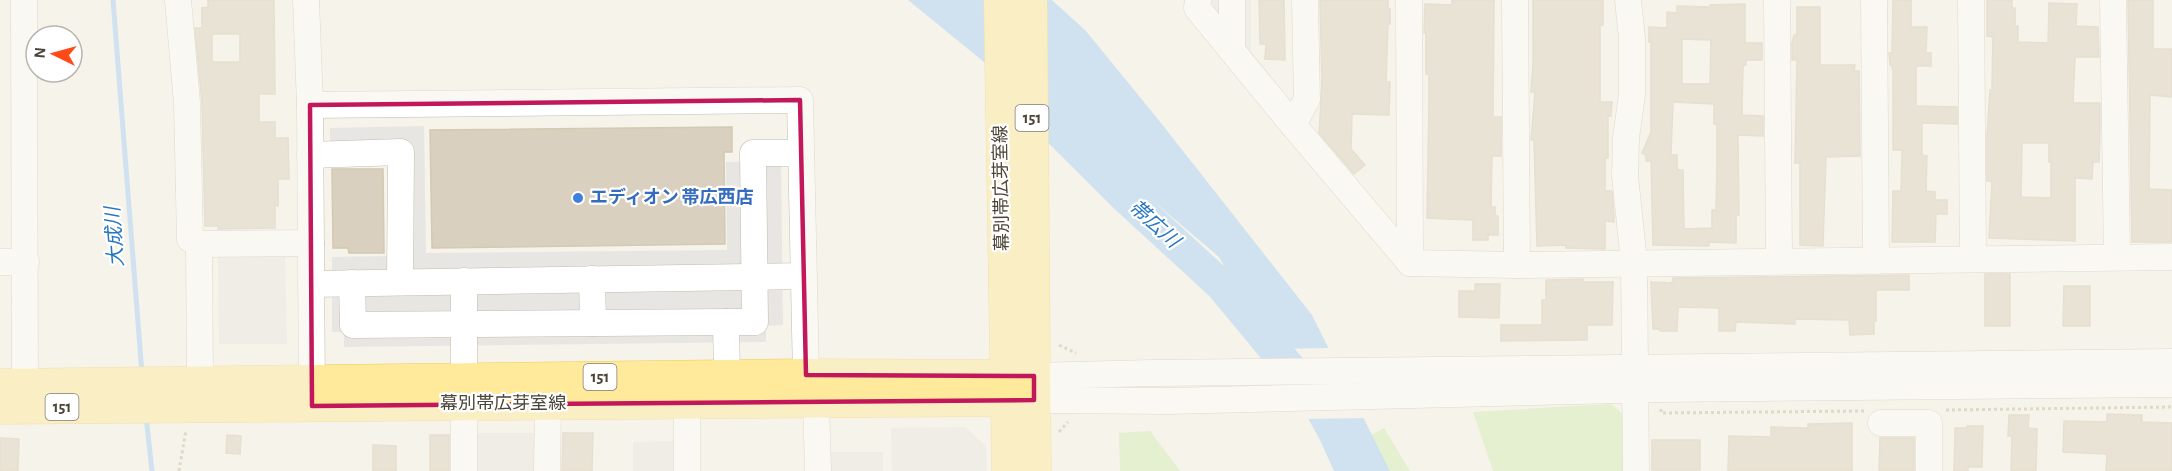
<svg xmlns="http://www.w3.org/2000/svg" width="2172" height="471" viewBox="0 0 2172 471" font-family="'Alegreya Sans','Noto Sans JP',sans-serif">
<rect width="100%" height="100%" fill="#f6f3ea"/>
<g fill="#ceedb0">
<path d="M1611 404 1625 416V471H1493L1473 412Z"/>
<path d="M1384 428 1410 471H1372L1357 442Z"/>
<path d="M1150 431 1180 471H1120L1119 433Z"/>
</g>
<g fill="#e8e6e2">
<path d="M1209 0H1251V53L1209 1Z"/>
<path d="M424 126 426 253 727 250 726 162 781 161 783 325 766 326V342L344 347V332H332V257L390 256 389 161H330V128Z"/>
<path d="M285 255 287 344H219L218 256Z"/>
<path d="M965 427 986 446 987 471H892L891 428Z"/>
<rect x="468" y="433" width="84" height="38"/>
<path d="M674 441V471H633V442Z"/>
<rect x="831" y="452" width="52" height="19"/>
</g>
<path fill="#a3cff6" d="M908 0H1052L1086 31 1161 123 1312 315 1390 471H1334L1320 440 1219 257 1119 172Z"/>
<path fill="#f6f3ea" d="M1332 348 1366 418 1305 419 1266 349Z"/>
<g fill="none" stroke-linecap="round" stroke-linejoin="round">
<g stroke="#a3cff6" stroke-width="5">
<path d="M113 0 142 374"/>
<path d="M146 416 152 471"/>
</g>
<path stroke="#a3cff6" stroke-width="32" d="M1019 91 1124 196 1221 285 1290 368"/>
</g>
<g fill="#d9d0bf" stroke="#d4c9b1" stroke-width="1.5" fill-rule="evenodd">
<path d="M208 0H274L275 94H259V122H275V138H288L289 179H278V206H275V228L218 229V226H205L202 103 195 28H202V8L208 7ZM212 34H240V62H212Z"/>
<path d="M1259 0H1284L1285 60 1265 59 1266 44H1260Z"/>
<path d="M1320 0H1388V9H1390V24H1388L1386 82H1390L1389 115 1352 114 1351 149 1365 165 1354 174 1319 133 1322 85Z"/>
<path d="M1452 0H1494L1493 117H1501V156H1492L1491 207H1495V216H1498V235H1488V240H1473V220L1427 218 1429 102V74H1426V33H1424L1425 4 1452 5Z"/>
<path d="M1533 0H1603V25H1600V102H1612L1611 116H1608V158H1605V191H1612L1614 216V222L1605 221V249L1566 248V245L1537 246 1534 140H1531L1535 92H1531L1533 64Z"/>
<path d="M1893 0H1911V27H1927L1926 53H1931V66H1916V106L1957 107V124L1922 123V155L1927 156 1926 191 1935 192V200H1947V214H1936L1935 242H1892L1893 191H1901L1902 150H1893V73L1892 66 1890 65 1889 53H1892Z"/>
<path d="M1987 0H2012V8H2015V26H2018V42L2048 43 2049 3 2077 4 2076 26 2098 27 2099 57H2075L2073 103H2100V129L2099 162H2093L2092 179 2075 178V241L1989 238 1992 181H1987V136L1990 90H1992L1993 37 1987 36ZM2022 143H2049V162H2051V198L2021 197Z"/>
<path d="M2128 0H2153V49H2172V97L2150 95 2149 189 2172 190V242H2132Z"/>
<path d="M1745 4V43H1762V60H1746V65H1743L1742 115 1763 116V136L1738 135 1739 215H1736V243L1709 242V246L1653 245 1651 161H1646V155L1642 153 1651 132V42H1649V27L1667 28V12L1677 13V6L1710 7V5ZM1682 39 1711 40 1710 84H1682ZM1673 102 1714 104V124H1717V165L1716 210H1712V228L1684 229 1683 170H1677V155H1671Z"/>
<path d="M1797 7H1820V65H1855L1854 71H1859L1860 156 1826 157 1823 246 1800 245V163H1795L1797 60H1792V43L1794 35H1797Z"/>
<path d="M732 127V152H724L725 244 432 248 430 130Z"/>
<path d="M332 169H383L384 253H349L348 248H333Z"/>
<rect x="1985" y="274" width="25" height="52"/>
<path d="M1909 275V290H1876V321H1874V334L1850 335 1849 320 1795 319V324L1736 322 1735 331H1719V308L1678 307 1677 331H1660V329H1653L1651 282 1672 283 1673 278Z"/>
<path d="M1583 279V282H1613L1612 325H1587V340L1501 341V325H1542V300H1546V280Z"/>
<path d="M1475 284H1500L1499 318 1459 317V291H1475Z"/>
<path d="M2064 286H2090V326H2063Z"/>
<path d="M2107 414 2142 415V422L2172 423V471H2106L2107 454 2063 452 2064 421 2107 422Z"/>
<path d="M2009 415H2029L2028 428 2037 429 2036 471H2011L2012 436H2008Z"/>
<path d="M1852 423V471H1728L1729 436 1771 437V427L1808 428V424Z"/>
<path d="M1967 426H1983L1982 467H1968V471H1954L1955 428H1967Z"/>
<path d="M563 433H593L592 471H562Z"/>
<path d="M227 435 241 436 240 454 226 453Z"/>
<rect x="430" y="435" width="19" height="36"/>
<path d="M0 438 19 439 18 471H0Z"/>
<path d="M1880 438H1914V471H1879Z"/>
<rect x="1652" y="440" width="48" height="30"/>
<path d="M373 445 396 446V471H373Z"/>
</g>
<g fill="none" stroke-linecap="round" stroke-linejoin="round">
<defs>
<g id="minor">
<path d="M24 0 25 402"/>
<path d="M178 0 187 103 190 239 199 244"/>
<path d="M306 0 310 105 312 399"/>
<path d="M1198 0 1197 8 1293 125 1410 263 1517 265 2172 257"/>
<path d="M1232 0V50"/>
<path d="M1409 0 1410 263"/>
<path d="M1515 0 1517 265"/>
<path d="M1628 0 1632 38V94L1626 138 1625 176 1634 262 1636 471"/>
<path d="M1777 0 1779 261"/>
<path d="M1874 0 1876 261"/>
<path d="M1971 0 1973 259"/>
<path d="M2113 0 2117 257"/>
<path d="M310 105 800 100 806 375"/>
<path d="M1293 125 1307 99 1305 0"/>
<path d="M310 155 401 152 400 282"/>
<path d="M0 262H26"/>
<path d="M592 279 593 323"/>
<path d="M464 281V471"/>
<path d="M352 283 353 325 726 322"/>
<path d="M311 284 804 276"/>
<path d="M727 376 726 322H755L753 153H801"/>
<path d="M1034 376 1152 373 2172 362"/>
<path d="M200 383 199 244 311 243"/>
<path d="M1034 400 1169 401 1661 389 2172 384"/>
<path d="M816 402 818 471"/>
<path d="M1881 423H1929V471"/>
<path d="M547 471 548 404"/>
<path d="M687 471V403"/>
</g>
<g id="major">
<path d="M1000 0 1008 471"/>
<path d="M1031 0 1035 471"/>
<path d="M0 385 806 375 1034 376"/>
<path d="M0 408 1034 400"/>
</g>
</defs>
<use href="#minor" stroke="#c3bcac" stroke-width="27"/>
<use href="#major" stroke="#edcc61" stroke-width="33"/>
<g stroke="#c6ba9c" stroke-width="3" stroke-dasharray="3 3" stroke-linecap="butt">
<path d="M1059 345 1076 353"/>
<path d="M1661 409V413L1864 411"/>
<path d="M1946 410 2172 407"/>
<path d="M1059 432 1068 422"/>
<path d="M179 471 186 430"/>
</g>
<use href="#minor" stroke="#fff" stroke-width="26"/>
<use href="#major" stroke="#ffe99a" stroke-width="32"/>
</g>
<path d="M0 0H2172V471H0ZM800 100 806 375 1034 376V400L312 406 310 105Z" fill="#f6f3ea" fill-opacity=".55" fill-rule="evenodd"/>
<path fill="none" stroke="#c2185b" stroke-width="4.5" stroke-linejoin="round" d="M800 100 806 375 1034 376V400L312 406 310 105Z"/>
<circle fill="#3f7fe0" stroke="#fff" stroke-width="2" cx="578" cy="198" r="6"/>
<g text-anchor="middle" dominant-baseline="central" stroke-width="4.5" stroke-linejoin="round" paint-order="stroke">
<g fill="#fff" stroke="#817d73" stroke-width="1.5">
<rect x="1015.5" y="105" width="33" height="26" rx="4.5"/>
<rect x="583.5" y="364" width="33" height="26" rx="4.5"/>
<rect x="45.5" y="394" width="33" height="26" rx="4.5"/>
</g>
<g font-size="16" font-weight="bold" fill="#4b4537">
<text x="1032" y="118">151</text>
<text x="600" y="377">151</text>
<text x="62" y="407">151</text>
</g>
<g font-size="18" fill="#4b4537" stroke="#fff">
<text transform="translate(1002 188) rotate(-91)">幕別帯広芽室線</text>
<text x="503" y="404">幕別帯広芽室線</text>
</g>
<g font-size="18" font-weight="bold" fill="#366cbe" stroke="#fff" text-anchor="start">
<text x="590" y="198">エディオン 帯広西店</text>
</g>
<g font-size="20" font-style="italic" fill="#2676c1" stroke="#fff">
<text transform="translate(1154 224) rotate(42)">帯広川</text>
<text transform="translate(115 237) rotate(-94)">大成川</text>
</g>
</g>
<g transform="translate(54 54) rotate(275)"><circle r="28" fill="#ffffff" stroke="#b7b5af" stroke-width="1.5"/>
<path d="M0-4.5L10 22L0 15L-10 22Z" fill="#ff4a18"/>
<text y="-9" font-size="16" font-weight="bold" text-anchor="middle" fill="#4b4537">N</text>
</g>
</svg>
